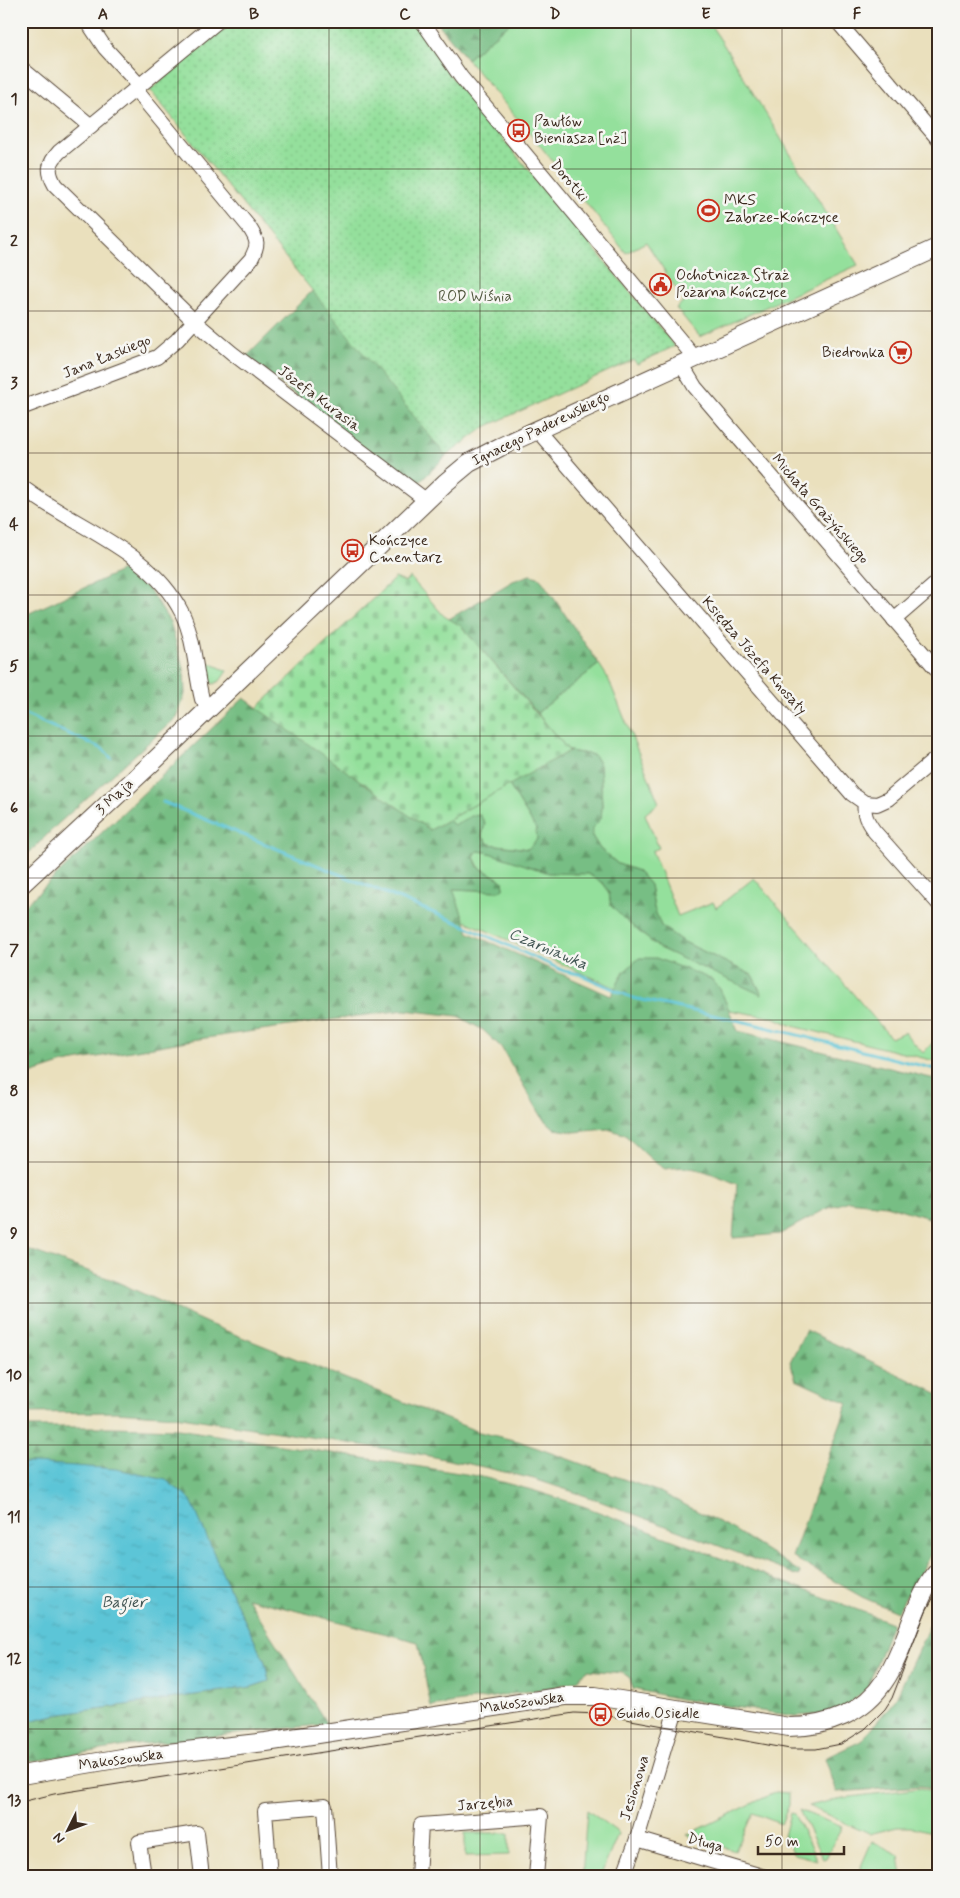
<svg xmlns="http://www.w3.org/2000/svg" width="960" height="1898" viewBox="0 0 960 1898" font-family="Mynerve,sans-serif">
<defs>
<pattern id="forest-firs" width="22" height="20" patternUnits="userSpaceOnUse" patternTransform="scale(1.25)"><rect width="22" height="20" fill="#77be84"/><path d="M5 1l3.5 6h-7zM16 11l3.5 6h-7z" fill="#639b6b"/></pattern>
<pattern id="cemetery-stones" width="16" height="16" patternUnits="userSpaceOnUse" patternTransform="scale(1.25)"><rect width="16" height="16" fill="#94e09c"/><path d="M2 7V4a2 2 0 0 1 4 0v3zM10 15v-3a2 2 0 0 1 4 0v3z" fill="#80c086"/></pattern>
<pattern id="garden-dots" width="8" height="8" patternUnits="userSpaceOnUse" patternTransform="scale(1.25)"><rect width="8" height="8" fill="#94e09c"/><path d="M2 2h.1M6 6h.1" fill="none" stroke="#80c086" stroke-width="1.8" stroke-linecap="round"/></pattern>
<pattern id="water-ripples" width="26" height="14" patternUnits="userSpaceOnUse" patternTransform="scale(1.25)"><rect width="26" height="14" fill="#5bc5d7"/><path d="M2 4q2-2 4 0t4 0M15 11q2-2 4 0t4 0" fill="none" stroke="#50a9b8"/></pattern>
</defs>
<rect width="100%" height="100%" fill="#f6f6f2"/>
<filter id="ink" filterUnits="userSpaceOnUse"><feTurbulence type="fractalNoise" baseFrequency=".02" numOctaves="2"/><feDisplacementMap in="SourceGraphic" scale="10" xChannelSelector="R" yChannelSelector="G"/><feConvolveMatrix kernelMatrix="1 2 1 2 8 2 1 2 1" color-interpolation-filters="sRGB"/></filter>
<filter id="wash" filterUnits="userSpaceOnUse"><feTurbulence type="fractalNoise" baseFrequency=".0096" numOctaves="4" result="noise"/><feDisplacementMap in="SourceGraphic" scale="20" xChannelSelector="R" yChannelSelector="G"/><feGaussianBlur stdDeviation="1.12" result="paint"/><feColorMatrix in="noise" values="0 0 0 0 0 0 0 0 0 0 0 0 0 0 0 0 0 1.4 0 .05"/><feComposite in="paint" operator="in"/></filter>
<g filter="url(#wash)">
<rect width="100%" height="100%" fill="#eae0bd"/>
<g fill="#94e09c" stroke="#68855d">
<path d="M512 21H708L722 42 858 265 700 337 676 308 684 301 646 242 626 253 542 148 467 59Z"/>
<path d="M206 661 227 671 220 681 214 684 208 680 205 662Z"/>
<path d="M599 664 608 678 659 803 645 814 659 848 652 851 678 916 713 902 716 908 754 878 891 1038 904 1032 923 1053 939 1036V1062L793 1026 775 1018 729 1010 720 989 624 971 616 988 465 921 452 889 499 891 503 881 479 867 474 857 477 851 486 852 574 874 588 873 604 884 609 893 611 906 624 919 659 948 762 994 752 975 682 941 661 926 654 908 650 885 638 871 618 864 600 849 592 836V828L601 819 602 806 600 765 594 755 569 751 537 713Z"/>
<path d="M509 785 536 829 537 839 529 849 489 844 482 836 485 823 471 816 454 825 448 820Z"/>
<path d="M922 1788 939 1794V1834L913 1827H897L869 1834 808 1806 843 1798Z"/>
<path d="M776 1792 789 1793V1805L781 1824 753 1813 735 1851 687 1835Z"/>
<path d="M587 1810 616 1831 618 1834 600 1877H582Z"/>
<path d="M799 1810 842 1827 826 1858 823 1859Z"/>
<path d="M790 1813 794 1814 817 1860 794 1854 784 1836Z"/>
<path d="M465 1833H509V1855L465 1856Z"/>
<path d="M872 1841 899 1855 902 1877H876L858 1873Z"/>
</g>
<g fill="url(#forest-firs)" stroke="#597451">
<path d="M436 21H512L467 59Z"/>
<path d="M313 290 446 456 412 490 247 356Z"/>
<path d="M125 569 150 591 170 622 184 670 185 694 177 717 59 823 21 861V617Z"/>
<path d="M530 575 538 577 542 581 599 664 537 713 461 626 449 619 513 581Z"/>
<path d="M244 698 430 830 448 820 454 825 471 816 480 815 485 823 482 836 489 844 528 849 537 839 536 829 509 785 569 751 594 755 600 765 602 806 601 819 592 828V836L600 849 618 864 638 871 650 885 654 908 661 926 682 941 752 975 762 995 659 948 624 919 611 906 609 893 604 884 588 874 549 873 486 852 477 851 474 857 478 867 503 881 504 887 499 891 453 889 469 933 611 996 624 972 639 958H656L711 979 720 989 738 1031 939 1080V1221L886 1205 848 1201 824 1210 780 1234 733 1238 737 1184C710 1173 694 1164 665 1169L653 1161 624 1134 608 1129 574 1132 555 1129 542 1117 501 1047 483 1030 458 1016 404 1010 337 1019 192 1040 64 1063 21 1077V909Z"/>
<path d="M21 1247 113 1280 209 1324 479 1432 518 1441 662 1493 734 1530 800 1572 799 1576 586 1496 534 1479 479 1466 419 1454 175 1416 116 1412 21 1413Z"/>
<path d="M806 1330 939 1394V1541L897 1612 862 1597 792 1557 848 1403 796 1379 790 1362Z"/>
<path d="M21 1427H112L178 1429 478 1476 532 1490 583 1506 892 1623 867 1689 845 1707 829 1714 795 1716 680 1699 633 1689 630 1678 623 1673 588 1670 582 1674 578 1680 554 1687 431 1707 418 1642 247 1598 327 1724 126 1746 21 1763V1723L55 1715 251 1687 269 1681 265 1662 227 1584 35 1463H21Z"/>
<path d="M939 1605V1792L922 1786 837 1792 825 1758 861 1741 895 1700Z"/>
</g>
<path fill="url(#cemetery-stones)" stroke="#68855d" d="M410 577 444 616 461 626 569 751 430 830 257 708 395 578 405 582Z"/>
<path fill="url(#garden-dots)" stroke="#68855d" d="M234 21H418L449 74 675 346 637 364 633 360 485 427 446 456 150 90Z"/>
<path fill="url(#water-ripples)" stroke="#4b787a" d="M21 1463H35L117 1469 166 1480 191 1500 227 1584 265 1662 269 1681 251 1687 55 1715 21 1723Z"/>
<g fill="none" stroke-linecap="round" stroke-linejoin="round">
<g stroke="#5bc5d7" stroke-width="3">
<path d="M21 713 103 749 111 758"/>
<path d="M163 802 461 924 564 971 579 974 633 998 745 1022 939 1070"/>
</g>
</g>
</g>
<g filter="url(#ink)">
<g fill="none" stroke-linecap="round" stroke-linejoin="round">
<defs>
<g id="minor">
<path d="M87 21 105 48 140 86"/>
<path d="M218 21 59 152C48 164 47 171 55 185L194 321 232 353 427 501"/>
<path d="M422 21 461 77 695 358"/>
<path d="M837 21 939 140"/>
<path d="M21 68 91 126"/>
<path d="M681 364 695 387 939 672"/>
<path d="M21 408 157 357 177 340 251 259C259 244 258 241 249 227L135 89"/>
<path d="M537 430 852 794 865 803C863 815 867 821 874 831L939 904"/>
<path d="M21 486C74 528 150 549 182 613 195 640 195 671 202 699L209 709"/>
<path d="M894 620 939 581"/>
<path d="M865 803 877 804 888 799 939 756"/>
<path d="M637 1839 765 1877"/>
<path d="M136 1877 144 1876 139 1842 197 1833 202 1877"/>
<path d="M270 1877 265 1811 325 1806 330 1877"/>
<path d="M418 1877 421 1825 541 1816 536 1877"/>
<path d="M623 1877 637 1839 676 1709"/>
</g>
<g id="major">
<path d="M21 885 154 761 445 483 469 463 500 447C646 380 793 315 939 247"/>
<path d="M21 1775 122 1758 266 1742 565 1696H595L789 1727C827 1727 864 1713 885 1680 897 1662 904 1640 912 1620 919 1603 926 1584 939 1570"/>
</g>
</defs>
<use href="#minor" stroke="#554536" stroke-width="16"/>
<use href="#major" stroke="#554536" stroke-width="20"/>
<use href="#minor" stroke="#fff" stroke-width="14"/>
<use href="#major" stroke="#fff" stroke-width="18"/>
<path stroke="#3b2a1e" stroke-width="1" d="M21 1802 54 1794 574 1713 598 1714 790 1749H816L841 1744 865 1729 885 1709 892 1698 926 1611 939 1588"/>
</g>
</g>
<path fill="none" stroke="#3b2a1e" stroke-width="1" stroke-opacity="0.55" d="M178 21V1877M329 21V1877M480 21V1877M631 21V1877M782 21V1877M21 169H939M21 311H939M21 453H939M21 595H939M21 736H939M21 878H939M21 1020H939M21 1162H939M21 1303H939M21 1445H939M21 1587H939M21 1729H939"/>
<defs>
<symbol id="bus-ring" viewBox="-11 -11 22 22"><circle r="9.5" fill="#f6f6f2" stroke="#c8321e" stroke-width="1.5"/><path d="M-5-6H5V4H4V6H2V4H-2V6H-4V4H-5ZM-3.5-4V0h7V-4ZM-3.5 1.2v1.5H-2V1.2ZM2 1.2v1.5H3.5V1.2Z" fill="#c8321e"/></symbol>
<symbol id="stadium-ring" viewBox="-11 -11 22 22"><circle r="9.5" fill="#f6f6f2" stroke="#c8321e" stroke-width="1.5"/><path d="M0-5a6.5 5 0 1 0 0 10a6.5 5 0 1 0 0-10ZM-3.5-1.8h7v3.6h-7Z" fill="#c8321e"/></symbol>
<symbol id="civic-ring" viewBox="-11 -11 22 22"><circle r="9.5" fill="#f6f6f2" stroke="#c8321e" stroke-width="1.5"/><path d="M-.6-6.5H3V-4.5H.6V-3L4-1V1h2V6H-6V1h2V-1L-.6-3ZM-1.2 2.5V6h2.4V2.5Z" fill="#c8321e"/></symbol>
<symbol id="supermarket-ring" viewBox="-11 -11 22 22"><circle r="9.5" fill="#f6f6f2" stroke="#c8321e" stroke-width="1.5"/><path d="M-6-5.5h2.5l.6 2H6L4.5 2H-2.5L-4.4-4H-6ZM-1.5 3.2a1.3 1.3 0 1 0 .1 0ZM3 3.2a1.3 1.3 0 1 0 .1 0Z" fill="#c8321e"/></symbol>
</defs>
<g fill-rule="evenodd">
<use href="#bus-ring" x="506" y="118" width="25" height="25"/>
<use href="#stadium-ring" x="696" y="198" width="25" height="25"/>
<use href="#civic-ring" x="648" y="272" width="25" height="25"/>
<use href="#supermarket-ring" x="888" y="340" width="25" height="25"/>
<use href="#bus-ring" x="340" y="538" width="25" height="25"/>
<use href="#bus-ring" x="588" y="1702" width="25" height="25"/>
</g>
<g text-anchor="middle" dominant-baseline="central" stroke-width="5" stroke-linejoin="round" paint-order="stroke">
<g font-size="15" fill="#3b2a1e" stroke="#f6f6f2" text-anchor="start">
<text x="534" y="122">Pawłów<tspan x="534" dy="17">Bieniasza [nż]</tspan></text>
<text x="724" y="201">MKS<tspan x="724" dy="17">Zabrze-Kończyce</tspan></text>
<text x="676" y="276">Ochotnicza Straż<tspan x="676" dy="17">Pożarna Kończyce</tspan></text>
<text x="885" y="353" text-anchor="end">Biedronka</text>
<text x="369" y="541">Kończyce<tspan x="369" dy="17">Cmentarz</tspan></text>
<text x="616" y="1714">Guido Osiedle</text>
</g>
<g font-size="15" fill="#3b2a1e" stroke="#f6f6f2">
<text transform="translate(569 181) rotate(50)">Dorotki</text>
<text transform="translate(107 357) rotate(-22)">Jana Łaskiego</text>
<text transform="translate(319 399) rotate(37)">Józefa Kurasia</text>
<text transform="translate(541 429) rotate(-26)">Ignacego Paderewskiego</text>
<text transform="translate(820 509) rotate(49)">Michała Grażyńskiego</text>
<text transform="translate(754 656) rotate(49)">Księdza Józefa Knosały</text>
<text transform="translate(115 797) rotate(-43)">3 Maja</text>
<text transform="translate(522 1703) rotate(-8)">Makoszowska</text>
<text transform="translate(121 1760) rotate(-8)">Makoszowska</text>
<text transform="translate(635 1788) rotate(-73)">Jesionowa</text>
<text transform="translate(485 1804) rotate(-5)">Jarzębia</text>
<text transform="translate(705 1843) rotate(16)">Długa</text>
</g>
<g font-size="15" fill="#51583e" stroke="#f6f6f2">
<text x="475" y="297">ROD Wiśnia</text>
</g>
<g font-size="16" font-style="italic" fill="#455856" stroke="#f6f6f2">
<text transform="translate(548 949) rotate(23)">Czarniawka</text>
<text x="124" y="1602">Bagier</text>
</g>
</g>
<rect width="960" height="1898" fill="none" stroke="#f6f6f2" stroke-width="55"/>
<g transform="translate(68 1830) rotate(228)" stroke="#f6f6f2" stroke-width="4" paint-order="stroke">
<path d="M0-4L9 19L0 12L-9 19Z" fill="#3b2a1e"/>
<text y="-8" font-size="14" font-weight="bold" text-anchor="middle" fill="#3b2a1e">N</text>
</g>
<path d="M758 1846v8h86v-8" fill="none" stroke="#3b2a1e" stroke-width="2.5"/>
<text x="765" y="1846" font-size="15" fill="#3b2a1e" stroke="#f6f6f2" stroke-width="4" paint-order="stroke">50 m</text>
<rect x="28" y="28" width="904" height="1842" fill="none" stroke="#3b2a1e" stroke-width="2"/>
<g font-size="16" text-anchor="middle" font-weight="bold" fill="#3b2a1e">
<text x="103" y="19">A</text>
<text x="254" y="19">B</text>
<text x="405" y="19">C</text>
<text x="555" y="19">D</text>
<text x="706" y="19">E</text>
<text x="857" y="19">F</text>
<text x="14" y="104">1</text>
<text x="14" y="246">2</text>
<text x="14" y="388">3</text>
<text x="14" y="529">4</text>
<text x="14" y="671">5</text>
<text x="14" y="813">6</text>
<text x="14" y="955">7</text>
<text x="14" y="1096">8</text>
<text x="14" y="1238">9</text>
<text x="14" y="1380">10</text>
<text x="14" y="1522">11</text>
<text x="14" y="1664">12</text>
<text x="14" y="1805">13</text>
</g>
</svg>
